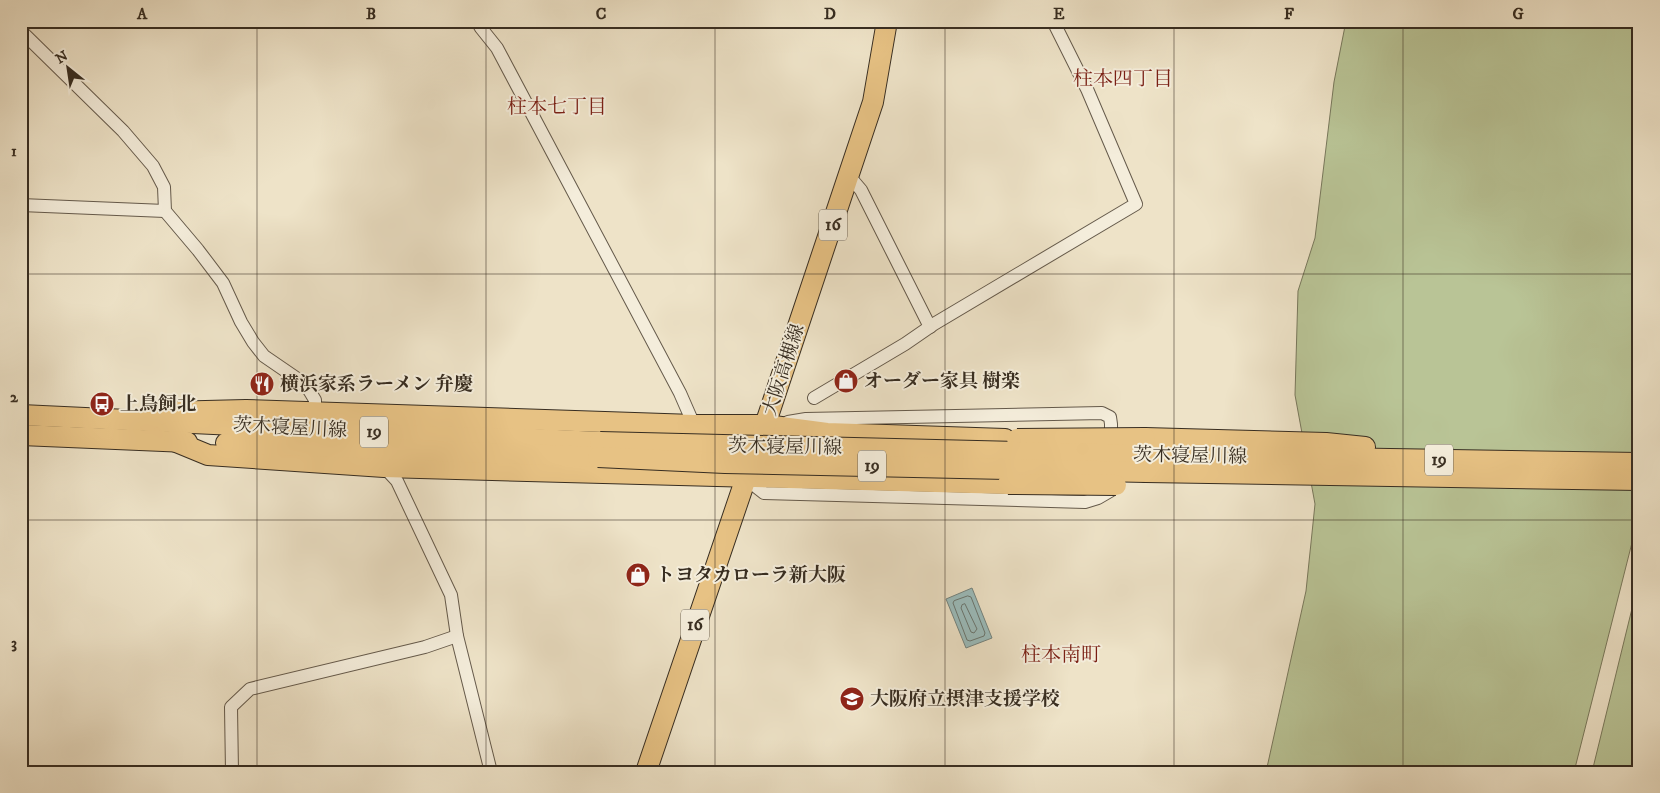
<svg xmlns="http://www.w3.org/2000/svg" width="1660" height="793" viewBox="0 0 1660 793" font-family="'IM FELL DW Pica','Noto Serif JP',serif">
<rect width="100%" height="100%" fill="#eee3c8"/>
<filter id="stains"><feTurbulence type="fractalNoise" baseFrequency=".004" numOctaves="4"/><feColorMatrix values="0 0 0 0 .2 0 0 0 0 .09 0 0 0 0 .02 0 0 0 .5 -.17"/></filter>
<radialGradient id="worn" r=".72"><stop offset=".6" stop-color="#630" stop-opacity="0"/><stop offset="1" stop-color="#630" stop-opacity=".3"/></radialGradient>
<g fill="#b9c496" stroke="#78785c">
<path d="M1346 21H1639V515L1574 772H1266L1306 591 1315 504 1295 395 1298 291 1315 238 1334 82Z"/>
<path d="M1639 580V772H1592Z"/>
</g>
<path fill="#9bbdbd" stroke="#73837f" d="M972 588 992 638 966 648 946 599Z"/>
<g fill="none" stroke-linecap="round" stroke-linejoin="round">
<g stroke="#69756f" stroke-width="1">
<path d="M968 596 971 597 985 633 984 636 970 641 967 640 953 603 954 601Z"/>
<path d="M965 604 977 629 974 633 971 632 961 608 962 605Z"/>
</g>
<defs>
<g id="minor">
<path d="M477 21 481 28 497 48 680 393 694 425"/>
<path d="M21 31 123 131 153 166 164 187 165 211 198 250 223 283 241 322 253 342 264 356 299 380 309 390 315 400V411"/>
<path d="M849 176 861 190 930 327"/>
<path d="M21 205 165 211"/>
<path d="M814 398 905 344 934 324 1136 204 1087 89 1053 21"/>
<path d="M788 422 806 419 1102 413 1110 417 1111 424V444"/>
<path d="M384 467 397 481 451 595 457 636 491 772"/>
<path d="M745 478 764 493 1085 502 1098 498 1110 491V481"/>
<path d="M232 772 231 707 250 689 425 647 457 636"/>
</g>
<g id="primary">
<path d="M21 415 600 442"/>
<path d="M148 421 165 412 246 410 694 425H766L827 433 1005 439"/>
<path d="M21 435 187 442"/>
<path d="M761 437 873 102 887 21"/>
<path d="M1145 438 1326 443 1365 447"/>
<path d="M174 441 208 455 384 467 1008 484"/>
<path d="M226 443 598 457"/>
<path d="M1146 455 1639 463"/>
<path d="M1146 472 1639 480"/>
<path d="M646 772 750 466"/>
</g>
</defs>
<use href="#minor" stroke="#655a4b" stroke-width="14"/>
<use href="#primary" stroke="#372d21" stroke-width="22"/>
<use href="#minor" stroke="#f4eddb" stroke-width="12"/>
<use href="#primary" stroke="#e7c284" stroke-width="20"/>
<defs>
<g id="primary-bridge">
<path d="M1017 439 1145 438"/>
<path d="M600 442 1146 455"/>
<path d="M598 457 725 463 1146 472"/>
<path d="M1008 484 1116 485"/>
</g>
</defs>
<use href="#primary-bridge" stroke="#372d21" stroke-width="22" stroke-linecap="butt"/>
<use href="#primary-bridge" stroke="#e7c284" stroke-width="20"/>
</g>
<path fill="none" stroke="#372d21" stroke-width="1" stroke-opacity="0.55" d="M257 21V772M486 21V772M715 21V772M945 21V772M1174 21V772M1403 21V772M21 274H1639M21 520H1639"/>
<defs>
<symbol id="shop-disc" viewBox="-11 -11 22 22"><circle r="9.5" fill="#8f2418" stroke="#f4eddb"/><path d="M-5-2.5h2.3a2.7 3.5 0 0 1 5.4 0H5L5.5 6h-11ZM-1.5-2.5h3a1.5 2.3 0 0 0-3 0Z" fill="#fff"/></symbol>
<symbol id="restaurant-disc" viewBox="-11 -11 22 22"><circle r="9.5" fill="#8f2418" stroke="#f4eddb"/><path d="M-5-6h1v4h1v-4h1v4h1v-4h1v5L-1.5 .5V6h-2V.5L-5-1ZM5-6V6H3V1.5H1.5Q1.5-4 5-6Z" fill="#fff"/></symbol>
<symbol id="bus-disc" viewBox="-11 -11 22 22"><circle r="9.5" fill="#8f2418" stroke="#f4eddb"/><path d="M-5-6H5V4H4V6H2V4H-2V6H-4V4H-5ZM-3.5-4V0h7V-4ZM-3.5 1.2v1.5H-2V1.2ZM2 1.2v1.5H3.5V1.2Z" fill="#fff"/></symbol>
<symbol id="school-disc" viewBox="-11 -11 22 22"><circle r="9.5" fill="#8f2418" stroke="#f4eddb"/><path d="M0-5L7-2L0 1L-7-2ZM-4 1L0 2.5L4 1V4Q0 6-4 4Z" fill="#fff"/></symbol>
</defs>
<g fill-rule="evenodd">
<use href="#shop-disc" x="832" y="367" width="28" height="28"/>
<use href="#restaurant-disc" x="248" y="370" width="28" height="28"/>
<use href="#bus-disc" x="88" y="390" width="28" height="28"/>
<use href="#shop-disc" x="624" y="561" width="28" height="28"/>
<use href="#school-disc" x="838" y="685" width="28" height="28"/>
</g>
<g text-anchor="middle" dominant-baseline="central" stroke-width="4" stroke-linejoin="round" paint-order="stroke">
<g fill="#f4eddb" stroke="#706759" stroke-width="1">
<rect x="819" y="209.5" width="28" height="31" rx="4"/>
<rect x="360" y="416.5" width="28" height="31" rx="4"/>
<rect x="1425" y="444.5" width="28" height="31" rx="4"/>
<rect x="858" y="450.5" width="28" height="31" rx="4"/>
<rect x="681" y="609.5" width="28" height="31" rx="4"/>
</g>
<g font-size="18" font-weight="bold" fill="#372d21">
<text x="833" y="225">16</text>
<text x="374" y="432">19</text>
<text x="1439" y="460">19</text>
<text x="872" y="466">19</text>
<text x="695" y="625">16</text>
</g>
<g font-size="19" fill="#372d21" stroke="#f4eddb">
<text transform="translate(784 370) rotate(-72)">大阪高槻線</text>
<text transform="translate(290 428) rotate(3)">茨木寝屋川線</text>
<text transform="translate(785 447) rotate(1)">茨木寝屋川線</text>
<text transform="translate(1190 456) rotate(1)">茨木寝屋川線</text>
</g>
<g font-size="19" font-weight="bold" fill="#372d21" stroke="#f4eddb" text-anchor="start">
<text x="864" y="381">オーダー家具 樹楽</text>
<text x="280" y="384">横浜家系ラーメン 弁慶</text>
<text x="120" y="404">上鳥飼北</text>
<text x="656" y="575">トヨタカローラ新大阪</text>
<text x="870" y="699">大阪府立摂津支援学校</text>
</g>
<g font-size="20" fill="#7a1f14" stroke="#f4eddb">
<text x="1123" y="79">柱本四丁目</text>
<text x="557" y="107">柱本七丁目</text>
<text x="1061" y="655">柱本南町</text>
</g>
</g>
<rect width="1660" height="793" fill="none" stroke="#eee3c8" stroke-width="55"/>
<g transform="translate(68 68) rotate(330)" stroke="#f4eddb" stroke-width="4" paint-order="stroke">
<path d="M0-4L9 19L0 12L-9 19Z" fill="#372d21"/>
<text y="-8" font-size="14" font-weight="bold" text-anchor="middle" fill="#372d21">N</text>
</g>
<rect x="28" y="28" width="1604" height="738" fill="none" stroke="#372d21" stroke-width="2"/>
<g font-size="16" text-anchor="middle" font-weight="bold" fill="#372d21">
<text x="142" y="19">A</text>
<text x="371" y="19">B</text>
<text x="601" y="19">C</text>
<text x="830" y="19">D</text>
<text x="1059" y="19">E</text>
<text x="1289" y="19">F</text>
<text x="1518" y="19">G</text>
<text x="14" y="156">1</text>
<text x="14" y="402">2</text>
<text x="14" y="648">3</text>
</g>
<rect width="100%" height="100%" filter="url(#stains)"/>
<rect width="100%" height="100%" fill="url(#worn)"/>
</svg>
